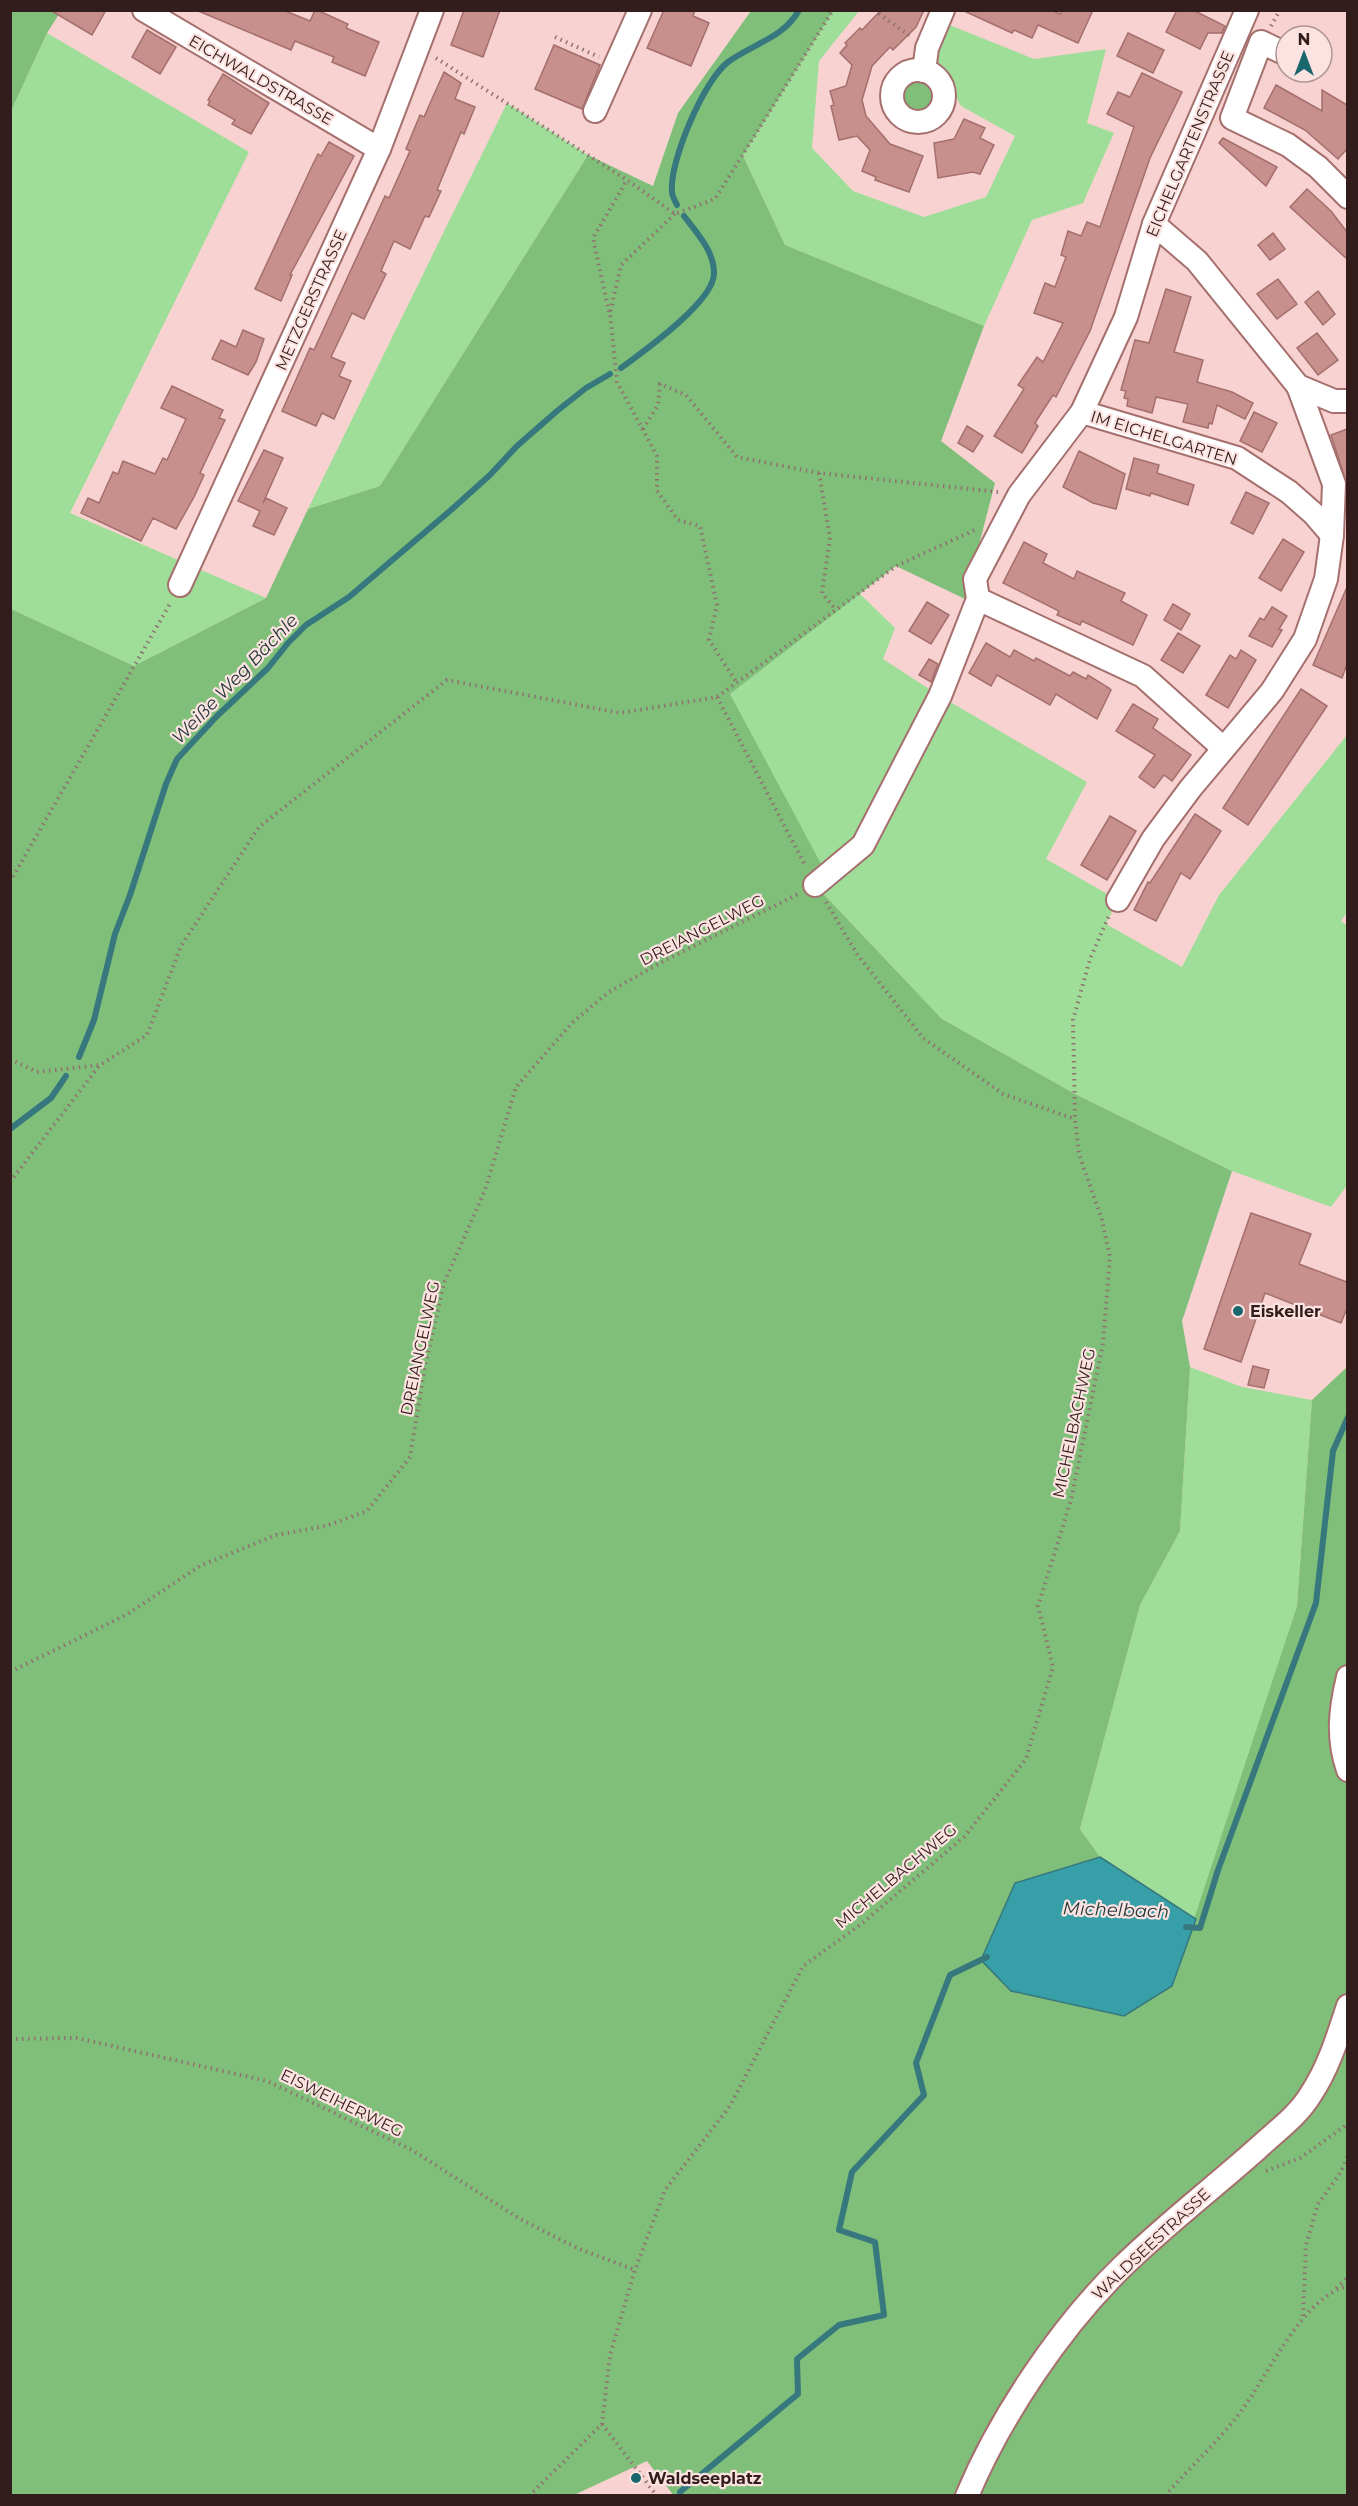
<svg xmlns="http://www.w3.org/2000/svg" width="1358" height="2506" viewBox="0 0 1358 2506" font-family="Montserrat,sans-serif">
<rect width="100%" height="100%" fill="#f7d2d0"/>
<g fill="#9fde99">
<path d="M833 11H859L819 61 812 148 853 191 924 217 986 197 1015 136 961 106 934 56 947 24 1034 59 1106 49 1087 123 1114 133 1083 203 1032 220 984 326 785 245 743 156Z"/>
<path d="M47 33 249 152 70 513 266 598 134 666 11 609V111Z"/>
<path d="M507 103 588 155 380 486 308 509Z"/>
<path d="M859 593 895 628 883 659 940 696 1087 782 1046 859 1118 900 1106 924 1182 967 1219 895 1347 735 1348 911 1341 921 1348 926V1184L1331 1207 1232 1171 1075 1094 942 1019 815 885 730 694Z"/>
<path d="M1190 1367 1242 1387 1312 1400 1297 1606 1196 1919 1100 1857 1080 1829 1140 1605 1180 1531Z"/>
</g>
<g fill="#7fbf79">
<path d="M11 11H61L47 33 11 111Z"/>
<path d="M751 11H833L743 156 785 245 984 326 941 441 995 483 965 599 896 566 730 694 827 875 815 885 942 1019 1075 1094 1232 1171 1182 1321 1190 1367 1180 1531 1140 1605 1080 1829 1100 1857 1015 1883 1172 1986 1297 1606 1312 1400 1347 1367V2495L674 2496 647 2461 574 2495 11 2496V609L134 666 266 598 308 509 380 486 588 155 653 186 678 113Z"/>
<circle cx="918" cy="96" r="26"/>
</g>
<path fill="#379fa7" stroke="#36787d" stroke-width="1.5" d="M1100 1857 1196 1919 1172 1986 1124 2016 1011 1991 981 1960 1015 1883Z"/>
<g fill="none" stroke-linecap="round" stroke-linejoin="round">
<g stroke="#36787d" stroke-width="6">
<path d="M677 205C675 201 672 196 672 192 669 162 704 80 728 62 752 44 784 38 799 10"/>
<path d="M621 368C643 352 715 301 714 273 714 251 697 233 684 216"/>
<path d="M79 1057 94 1020 115 934 130 895 166 784 177 759 217 716 268 668 288 643 306 625 349 597 451 510 490 475 517 446 557 411 586 388 610 374"/>
<path d="M10 1129 51 1098 66 1076"/>
<path d="M1186 1927 1200 1928 1218 1870 1316 1603 1333 1451 1348 1417"/>
<path d="M680 2492 798 2394 797 2359 839 2325 884 2315 875 2242 839 2230 852 2172 924 2095 916 2063 950 1975 987 1957"/>
</g>
</g>
<g fill="#c8908d" stroke="#a46e6c" stroke-width="1.5">
<path d="M50 10H106L92 35Z"/>
<path d="M196 10H283L310 21 315 10H317L348 24 346 28 379 42 365 76 332 62 334 57 295 41 291 50Z"/>
<path d="M464 10H500L483 57 451 45Z"/>
<path d="M664 10H695L693 16 709 23 691 66 647 48Z"/>
<path d="M881 10H924L916 27 893 50 890 47 872 66 862 100 866 116 890 144 923 156 909 192 875 180 876 177 862 171 870 150 857 136 839 140 831 106 834 105 830 91 846 86 852 65 840 53 847 45 845 43 860 28 862 30Z"/>
<path d="M962 10H1051L1060 14 1062 10H1093L1078 43 1038 25 1032 38 1014 30 1012 33Z"/>
<path d="M1177 10H1193L1225 26 1222 33H1208L1200 49 1166 32Z"/>
<path d="M147 30 176 47 160 74 132 57Z"/>
<path d="M1128 33 1164 50 1153 73 1117 56Z"/>
<path d="M554 45 600 65 582 109 535 89Z"/>
<path d="M444 72 461 83 455 99 475 107 464 134 461 132 437 190 441 191 429 217 425 216 410 249 394 241 381 271 386 274 364 319 352 313 331 357 345 363 339 376 351 381 334 419 322 413 316 426 282 411 310 348 314 350 385 196 389 198 410 151 406 149 420 115 424 117Z"/>
<path d="M1142 73 1182 92 1150 158 1090 331 1056 397 1053 395 1035 423 1038 426 1022 453 994 436 1024 389 1018 385 1037 357 1043 362 1063 323 1034 313 1045 283 1055 287 1066 257 1061 255 1068 231 1081 236 1087 222 1100 227 1134 127 1107 114 1118 92 1130 97Z"/>
<path d="M223 74 269 103 251 134 232 124 235 120 208 105 210 101 208 100Z"/>
<path d="M1276 85 1322 111V90L1347 105V149L1338 159 1305 130 1264 108Z"/>
<path d="M964 119 985 128 980 138 994 145 980 174 973 172 938 178 934 143 954 139Z"/>
<path d="M1223 138 1277 167 1266 186 1219 143Z"/>
<path d="M329 142 354 156 290 275H292L281 301 255 289 312 166 318 154 321 156Z"/>
<path d="M1307 189 1331 211 1347 232V259L1290 207Z"/>
<path d="M1273 233 1285 249 1270 260 1258 245Z"/>
<path d="M1278 279 1297 304 1277 319 1257 294Z"/>
<path d="M1166 289 1191 297 1174 352 1203 360 1197 382 1232 392 1253 403 1245 419 1217 405 1212 424 1209 423 1208 428 1183 422 1188 404 1156 397 1152 413 1127 406 1128 399 1124 398 1126 391 1121 390 1135 340 1149 343Z"/>
<path d="M1318 291 1335 314 1323 325 1305 302Z"/>
<path d="M243 330 264 339 256 362 248 375 212 359 221 340 236 347Z"/>
<path d="M1317 333 1338 360 1318 375 1297 348Z"/>
<path d="M172 386 223 410 219 418 225 420 200 473 204 475 194 497 176 529 153 518 141 541 81 513 88 498 99 503 113 472 118 474 123 461 155 474 163 458 167 460 186 419 161 408Z"/>
<path d="M1254 412 1277 423 1262 452 1240 441Z"/>
<path d="M967 426 983 436 973 452 958 443Z"/>
<path d="M1347 429V485L1331 435Z"/>
<path d="M264 450 283 458 263 503 266 498 287 508 274 535 253 526 260 511 238 501Z"/>
<path d="M1079 451 1125 474 1116 509 1093 503 1063 487Z"/>
<path d="M1134 458 1159 465 1157 473 1194 485 1188 505 1151 493 1150 496 1126 489Z"/>
<path d="M1246 492 1269 503 1253 534 1231 523Z"/>
<path d="M1283 539 1304 552 1281 591 1259 578Z"/>
<path d="M1024 542 1047 554 1043 563 1074 579 1077 571 1125 593 1121 601 1147 615 1133 645 1082 621 1080 625 1057 615 1059 611 1003 583Z"/>
<path d="M1347 587V664L1342 678 1313 665Z"/>
<path d="M927 602 949 615 931 644 909 631Z"/>
<path d="M1173 604 1190 614 1181 630 1164 620Z"/>
<path d="M1272 607 1287 616 1279 629 1282 630 1272 647 1249 636 1260 618 1264 620Z"/>
<path d="M1178 633 1200 646 1183 673 1161 660Z"/>
<path d="M986 643 1010 657 1014 650 1034 661 1036 658 1070 676 1073 672 1086 679 1088 675 1109 688 1111 690 1097 719 1056 694 1050 705 997 675 991 686 969 673Z"/>
<path d="M1241 650 1256 660 1228 708 1206 695 1230 655 1236 659Z"/>
<path d="M929 659 938 664 931 682 919 675Z"/>
<path d="M1301 689 1327 706 1248 825 1223 808Z"/>
<path d="M1133 704 1158 719 1153 728 1191 755 1172 781 1164 775 1154 788 1139 777 1155 755 1116 731Z"/>
<path d="M1195 814 1221 831 1190 879 1181 873 1156 921 1134 910 1148 882 1150 883Z"/>
<path d="M1110 816 1136 831 1107 880 1081 865Z"/>
<path d="M1251 1213 1311 1234 1299 1264 1347 1282V1308L1341 1323 1265 1293 1241 1362 1204 1349Z"/>
<path d="M1253 1366 1269 1370 1264 1388 1248 1385Z"/>
</g>
<g fill="none" stroke-linecap="round" stroke-linejoin="round">
<defs>
<g id="minor">
<path d="M144 10 379 149"/>
<path d="M1286 54 1261 42 1232 118 1288 145 1318 167 1348 197"/>
<circle cx="918" cy="96" r="26"/>
<path d="M924 71 927 48 943 10"/>
<path d="M595 111 640 10"/>
<path d="M1154 224 1197 261 1298 386 1334 401H1348"/>
<path d="M1082 412 1237 458 1289 492 1314 514 1332 535"/>
<path d="M180 585 379 149 432 10"/>
<path d="M978 599 1143 676 1223 748"/>
<path d="M815 885 863 845 940 696 978 599 975 579 1019 495 1082 412 1126 317 1154 224 1247 10"/>
<path d="M1118 900 1153 839 1190 789 1272 691 1305 639 1326 579 1332 535 1334 484 1298 386"/>
<path d="M1348 1677C1340 1710 1337 1738 1348 1770"/>
<path d="M967 2496C1000 2417 1061 2326 1123 2266 1165 2225 1212 2189 1257 2149 1275 2132 1298 2116 1311 2094 1329 2067 1338 2036 1348 2006"/>
</g>
</defs>
<use href="#minor" stroke="#a56f6d" stroke-width="26"/>
<g stroke="#8f7270" stroke-width="4" stroke-dasharray="1.5 4.5" stroke-linecap="butt">
<path d="M874 10 910 36"/>
<path d="M1271 26 1280 10"/>
<path d="M555 37 599 57"/>
<path d="M436 58 627 180 675 214 715 199 833 10"/>
<path d="M675 214 621 265 610 313 617 382 657 456V491L678 520 700 526 717 605 709 640 737 683"/>
<path d="M609 312 593 238 627 180"/>
<path d="M643 429 658 405 660 384 686 395 737 457 819 473 998 492"/>
<path d="M819 473 830 538 822 593 836 610"/>
<path d="M717 697 806 867"/>
<path d="M10 882 171 602"/>
<path d="M826 902 857 954 923 1038 1003 1094 1075 1119"/>
<path d="M10 1059 37 1072 100 1065 147 1035 181 946 259 827 447 680 620 713 717 697 896 566 977 529"/>
<path d="M10 1182 99 1066"/>
<path d="M10 1672 126 1615 200 1566 276 1535 326 1526 367 1511 410 1457 425 1366 444 1283 485 1190 516 1087 573 1022 609 992 660 963 798 894"/>
<path d="M10 2039 77 2038 267 2081 412 2150 520 2219 577 2248 635 2270"/>
<path d="M1266 2171 1300 2158 1348 2124"/>
<path d="M1336 2288 1348 2277"/>
<path d="M1303 2316 1306 2245 1318 2204 1341 2172 1348 2155"/>
<path d="M602 2424 657 2496"/>
<path d="M529 2496 602 2424 610 2355 635 2270 665 2190 730 2106 803 1966 860 1925 964 1837 1026 1759 1053 1667 1038 1606 1071 1500 1103 1343 1110 1257 1102 1220 1079 1154 1075 1119 1073 1020 1090 959 1109 916"/>
<path d="M1165 2496C1190 2467 1220 2440 1242 2410 1268 2375 1304 2295 1348 2286"/>
</g>
<use href="#minor" stroke="#fff" stroke-width="22"/>
</g>
<g fill="#19676d" stroke="#fce3e1" stroke-width="2">
<circle cx="1238" cy="1311" r="6"/>
<circle cx="636" cy="2478" r="6"/>
</g>
<g text-anchor="middle" dominant-baseline="central" stroke-width="4.5" stroke-linejoin="round" paint-order="stroke">
<g font-size="16" fill="#331d1c" stroke="#fce3e1">
<text transform="translate(261 80) rotate(30)">EICHWALDSTRASSE</text>
<text transform="translate(1190 144) rotate(-67)">EICHELGARTENSTRASSE</text>
<text transform="translate(311 300) rotate(-66)">METZGERSTRASSE</text>
<text transform="translate(1164 438) rotate(17)">IM EICHELGARTEN</text>
<text transform="translate(702 930) rotate(-27)">DREIANGELWEG</text>
<text transform="translate(420 1348) rotate(-78)">DREIANGELWEG</text>
<text transform="translate(1074 1423) rotate(-78)">MICHELBACHWEG</text>
<text transform="translate(896 1876) rotate(-40)">MICHELBACHWEG</text>
<text transform="translate(342 2103) rotate(26)">EISWEIHERWEG</text>
<text transform="translate(1151 2244) rotate(-43)">WALDSEESTRASSE</text>
</g>
<g font-size="16" font-weight="bold" fill="#331d1c" stroke="#fce3e1" text-anchor="start">
<text x="1250" y="1311">Eiskeller</text>
<text x="648" y="2478">Waldseeplatz</text>
</g>
<g font-size="18" font-style="italic" fill="#1e3537" stroke="#fce3e1">
<text transform="translate(235 679) rotate(-46)">Weiße Weg Bächle</text>
<text transform="translate(1116 1910) rotate(2)">Michelbach</text>
</g>
</g>
<rect width="1358" height="2506" fill="none" stroke="#331d1c" stroke-width="24"/>
<g transform="translate(1304 54)"><circle r="28" fill="#fce3e1" stroke="#ac9492" stroke-width="1.5"/>
<path d="M0-4.5L10 22L0 15L-10 22Z" fill="#19676d"/>
<text y="-9" font-size="16" font-weight="bold" text-anchor="middle" fill="#331d1c">N</text>
</g>
</svg>
